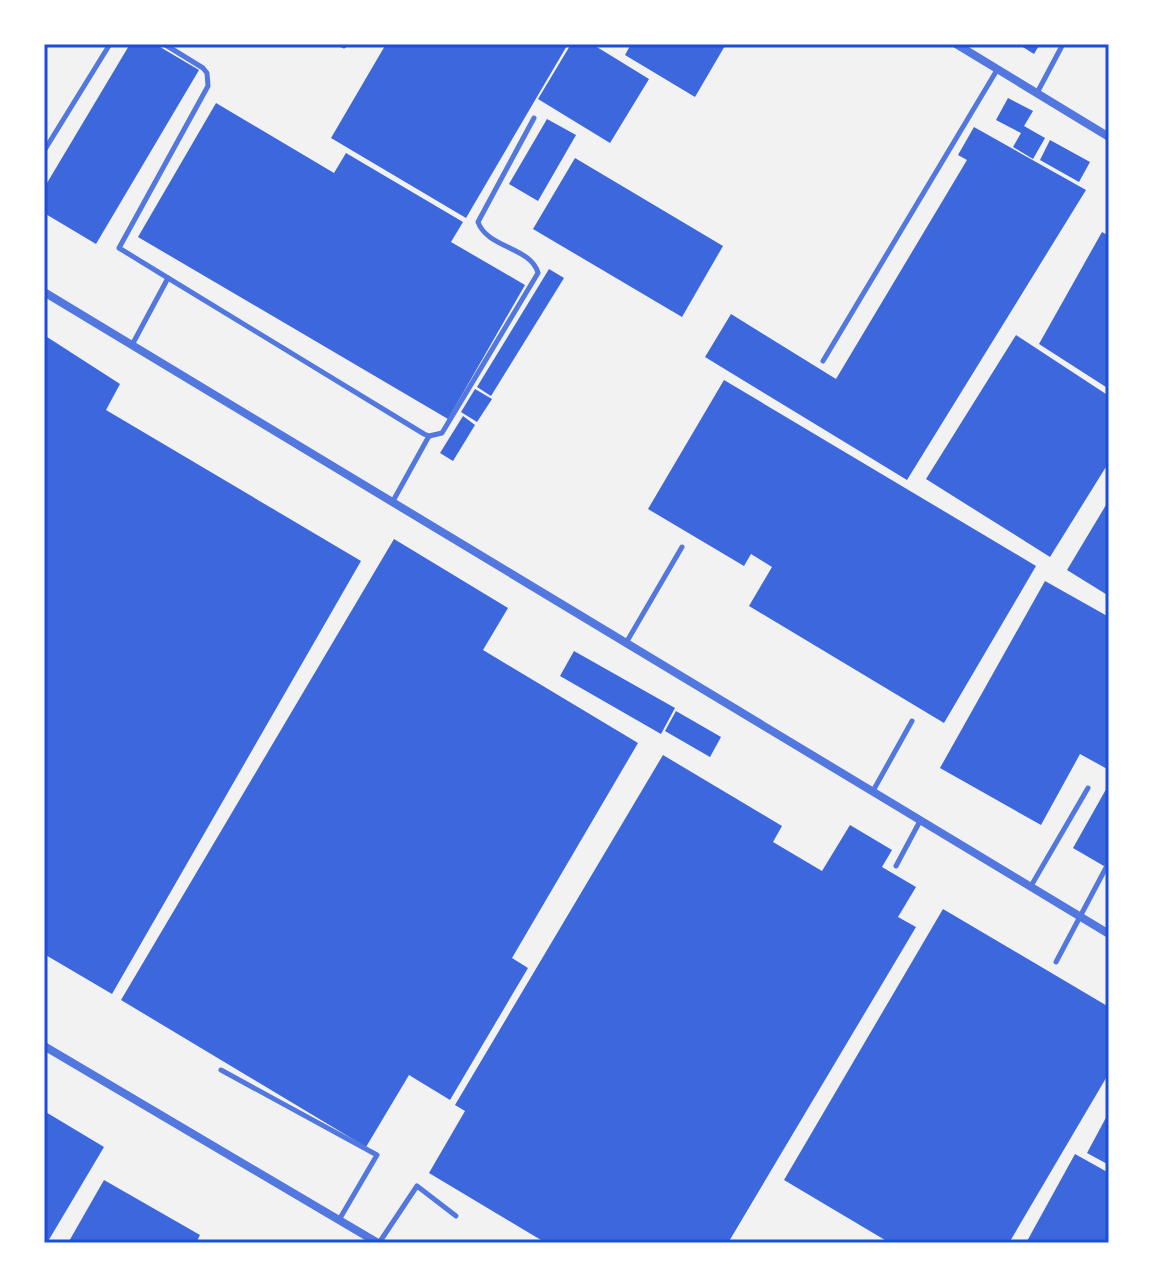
<svg xmlns="http://www.w3.org/2000/svg" width="1153" height="1287" viewBox="0 0 1153 1287" font-family="Cabin,sans-serif">
<rect width="100%" height="100%" fill="#f2f2f2"/>
<g fill="#3d67dc">
<path d="M130 44H155L199 70 96 244 44 213V188Z"/>
<path d="M386 44H568L466 218 331 138Z"/>
<path d="M571 44H592L649 79 610 143 538 99Z"/>
<path d="M631 44H726L695 97 625 55Z"/>
<path d="M1018 44H1040L1034 54Z"/>
<path d="M1008 98 1033 111 1024 126 1045 138 1033 159 1013 147 1021 133 996 120Z"/>
<path d="M216 103 334 173 346 153 463 222 451 242 525 285 448 419 138 237Z"/>
<path d="M547 119 576 135 538 201 509 184Z"/>
<path d="M974 127 1086 190 907 480 705 357 731 314 836 379 967 160 958 155Z"/>
<path d="M1050 140 1090 162 1079 182 1040 160Z"/>
<path d="M575 158 723 246 682 317 533 229Z"/>
<path d="M1102 232 1109 236V389L1039 344Z"/>
<path d="M549 269 564 278 491 396 477 387Z"/>
<path d="M44 335 120 384 106 410 361 561 112 994 44 954Z"/>
<path d="M1016 335 1109 396V462L1050 557 926 479Z"/>
<path d="M724 380 1036 566 944 723 749 606 772 567 751 554 744 566 648 509Z"/>
<path d="M475 389 492 399 477 422 461 412Z"/>
<path d="M463 416 475 425 453 461 440 453Z"/>
<path d="M1109 500V596L1067 570Z"/>
<path d="M394 539 508 608 483 650 638 743 512 958 528 968 450 1100 409 1075 366 1147 121 1000Z"/>
<path d="M1045 581 1109 617V770L1080 754 1041 825 940 768Z"/>
<path d="M574 651 675 708 661 734 560 676Z"/>
<path d="M676 711 721 737 710 757 665 731Z"/>
<path d="M663 755 782 826 773 842 822 871 850 825 892 850 882 867 916 887 898 917 916 927 728 1243H546L429 1173 465 1111 455 1105Z"/>
<path d="M1109 784V869L1073 848Z"/>
<path d="M943 909 1109 1007V1073L1009 1243H890L784 1180Z"/>
<path d="M44 1111 104 1147 47 1243H44Z"/>
<path d="M1109 1112V1165L1087 1153Z"/>
<path d="M1075 1154 1109 1173V1243H1026Z"/>
<path d="M104 1180 200 1235 196 1243H68Z"/>
</g>
<g fill="none" stroke-linecap="round" stroke-linejoin="round">
<g stroke="#5277de" stroke-width="5">
<path d="M164 44 203 68 207 73 208 86 119 248 168 278"/>
<path d="M340 44 344 46"/>
<path d="M1037 93 1063 44"/>
<path d="M44 151 110 44"/>
<path d="M132 345 168 278 424 434 429 436 442 433 538 273C531 247 487 248 478 222L534 118"/>
<path d="M823 361 997 70"/>
<path d="M393 501 429 436"/>
<path d="M626 643 682 547"/>
<path d="M873 791 912 721"/>
<path d="M896 866 920 821"/>
<path d="M1031 886 1088 788"/>
<path d="M1056 962 1109 862"/>
<path d="M221 1070 377 1155 339 1220"/>
<path d="M379 1243 417 1186 456 1216"/>
</g>
<g stroke="#5277de" stroke-width="8">
<path d="M956 44 1109 137"/>
<path d="M44 292 1109 934"/>
<path d="M44 1046 378 1243"/>
</g>
</g>
<rect width="1153" height="1287" fill="none" stroke="#ffffff" stroke-width="92"/>
<rect x="46" y="46" width="1061" height="1195" fill="none" stroke="#1d4ed8" stroke-width="3"/>
</svg>
